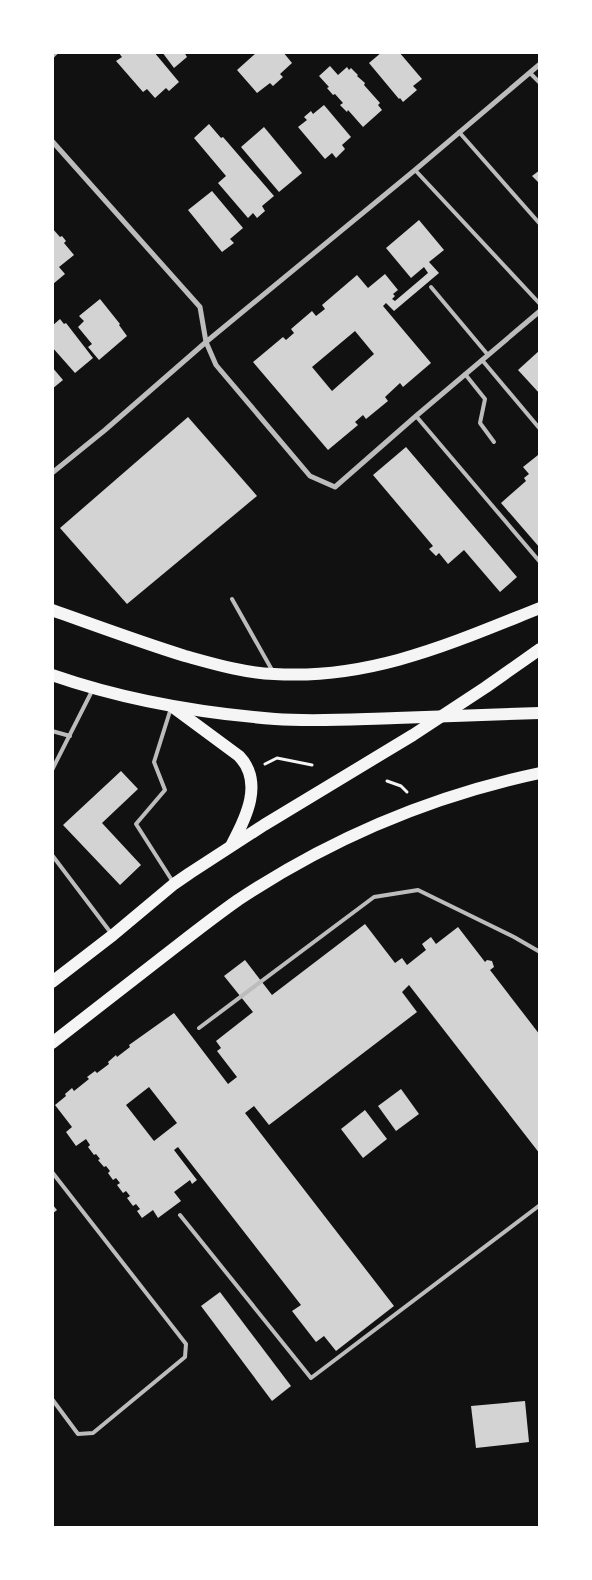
<svg xmlns="http://www.w3.org/2000/svg" width="592" height="1580" viewBox="0 0 592 1580" font-family="Figtree,sans-serif">
<rect width="100%" height="100%" fill="#111"/>
<g fill="#d3d3d3" fill-rule="evenodd">
<path d="M118 52H154L179 82 169 91 166 88 155 98 147 89 143 92 116 61 122 57Z"/>
<path d="M162 52H184L187 57 174 68Z"/>
<path d="M257 52H283L292 63 280 74 283 77 273 86 270 83 257 93 237 70Z"/>
<path d="M382 52H399L422 79 413 86 417 90 403 102 400 98 399 99 369 63Z"/>
<path d="M330 66 338 75 347 67 349 70 351 68 358 75 357 76 365 83 364 85 380 103 378 105 382 110 363 127 348 110 347 112 340 105 343 103 335 94 333 95 327 88 329 87 319 76Z"/>
<path d="M324 105 351 137 342 145 345 149 336 158 332 153 325 159 298 127 307 120 304 117 311 111 313 114Z"/>
<path d="M209 124 221 138 223 137 274 196 262 206 265 211 257 218 253 213 248 218 218 183 226 176 194 138Z"/>
<path d="M264 127 302 173 279 192 241 147Z"/>
<path d="M540 170V184L532 176Z"/>
<path d="M212 191 243 228 230 239 234 243 222 252 188 210Z"/>
<path d="M419 220 444 250 429 262 439 273 394 311 386 303 383 306 431 363 403 387 400 383 385 397 388 401 366 419 363 415 355 422 358 425 328 450 253 362 283 337 286 340 294 333 291 329 312 311 316 316 325 309 322 305 357 275 368 288 385 274 398 290 393 294 395 296 392 299 395 301 428 273 424 267 411 278 386 248ZM355 331 374 354 332 391 312 367Z"/>
<path d="M52 228 60 237 62 236 66 241 64 243 74 255 59 267 65 274 53 284Z"/>
<path d="M100 299 120 324 119 325 127 336 99 360 88 347 92 344 78 327 84 321 79 316Z"/>
<path d="M60 319 64 324 66 323 93 358 75 373 52 347V326Z"/>
<path d="M540 350V394L518 370Z"/>
<path d="M52 367 63 380 52 389Z"/>
<path d="M188 417 257 496 127 604 60 528Z"/>
<path d="M406 447 517 577 500 592 464 550 448 564 439 553 436 556 429 549 433 546 373 475Z"/>
<path d="M538 455 540 457V548L501 503 526 481 524 478 529 474 523 467Z"/>
<path d="M121 771 138 789 102 823 141 865 120 885 63 825Z"/>
<path d="M365 924 395 963 402 958 407 965 426 950 422 944 431 937 436 944 458 927 485 962 487 960 492 961 494 967 490 970 540 1035V1154L409 985 402 992 417 1012 269 1125 254 1106 245 1113 394 1306 336 1351 324 1336 316 1342 292 1311 301 1305 178 1147 174 1150 197 1180 192 1184 190 1180 174 1192 181 1201 158 1218 153 1210 142 1218 137 1211 140 1209 136 1204 133 1206 127 1198 130 1196 126 1191 123 1193 117 1185 120 1183 116 1178 113 1180 108 1173 110 1171 106 1166 104 1167 98 1160 100 1159 96 1154 94 1155 88 1147 90 1145 86 1139 76 1146 66 1132 72 1127 55 1105 66 1096 65 1094 72 1088 74 1091 89 1079 87 1077 95 1071 97 1073 109 1064 108 1062 116 1055 117 1057 130 1047 129 1045 174 1013 228 1084 237 1077 217 1051 221 1048 216 1041 253 1012 224 976 245 960 272 995ZM149 1087 177 1123 154 1141 126 1105Z"/>
<path d="M401 1089 419 1114 396 1131 378 1106Z"/>
<path d="M365 1110 387 1139 363 1158 341 1129Z"/>
<path d="M52 1204 57 1210 52 1214Z"/>
<path d="M220 1292 291 1386 272 1401 201 1306Z"/>
<path d="M525 1401 529 1442 476 1448 471 1406Z"/>
</g>
<g fill="none" stroke-linecap="round" stroke-linejoin="round">
<g stroke="#f5f5f5" stroke-width="3">
<path d="M265 764 277 758 312 765"/>
<path d="M387 781 401 786 407 792"/>
</g>
<g stroke="#bcbcbc" stroke-width="4">
<path d="M530 73 540 83"/>
<path d="M459 132 540 224"/>
<path d="M415 170 540 304"/>
<path d="M431 287 488 355"/>
<path d="M482 360 540 429"/>
<path d="M465 374 485 399 480 423 494 442"/>
<path d="M416 416 540 562"/>
<path d="M232 599 272 670"/>
<path d="M171 708 154 762 165 790 136 824 173 882"/>
<path d="M52 731 70 736"/>
<path d="M52 770 93 689"/>
<path d="M52 855 111 933"/>
<path d="M199 1028 374 897 418 890 514 937 540 952"/>
<path d="M52 1172 186 1344 185 1357 93 1433 78 1434 52 1399"/>
<path d="M180 1215 311 1378 540 1205"/>
</g>
<g stroke="#bcbcbc" stroke-width="5">
<path d="M52 56 56 52"/>
<path d="M52 141 200 307 206 342 216 365 310 476 335 487 416 416 540 311"/>
<path d="M52 473 105 430 206 342 415 170 540 64"/>
</g>
<g stroke="#f5f5f5" stroke-width="12">
<path d="M52 610C97 626 140 642 185 656 214 664 244 673 274 674 371 680 452 643 540 608"/>
<path d="M52 675C124 700 199 713 275 719 315 722 356 719 396 718 444 716 492 715 540 713"/>
<path d="M174 708 239 756C264 782 246 818 232 844"/>
<path d="M52 982 113 935 174 884 190 873 264 825 413 735 486 687 540 649"/>
<path d="M52 1043C88 1015 124 987 160 959 186 939 211 919 238 900 330 839 431 796 540 773"/>
</g>
</g>
<rect width="592" height="1580" fill="none" stroke="#ffffff" stroke-width="108"/>
</svg>
